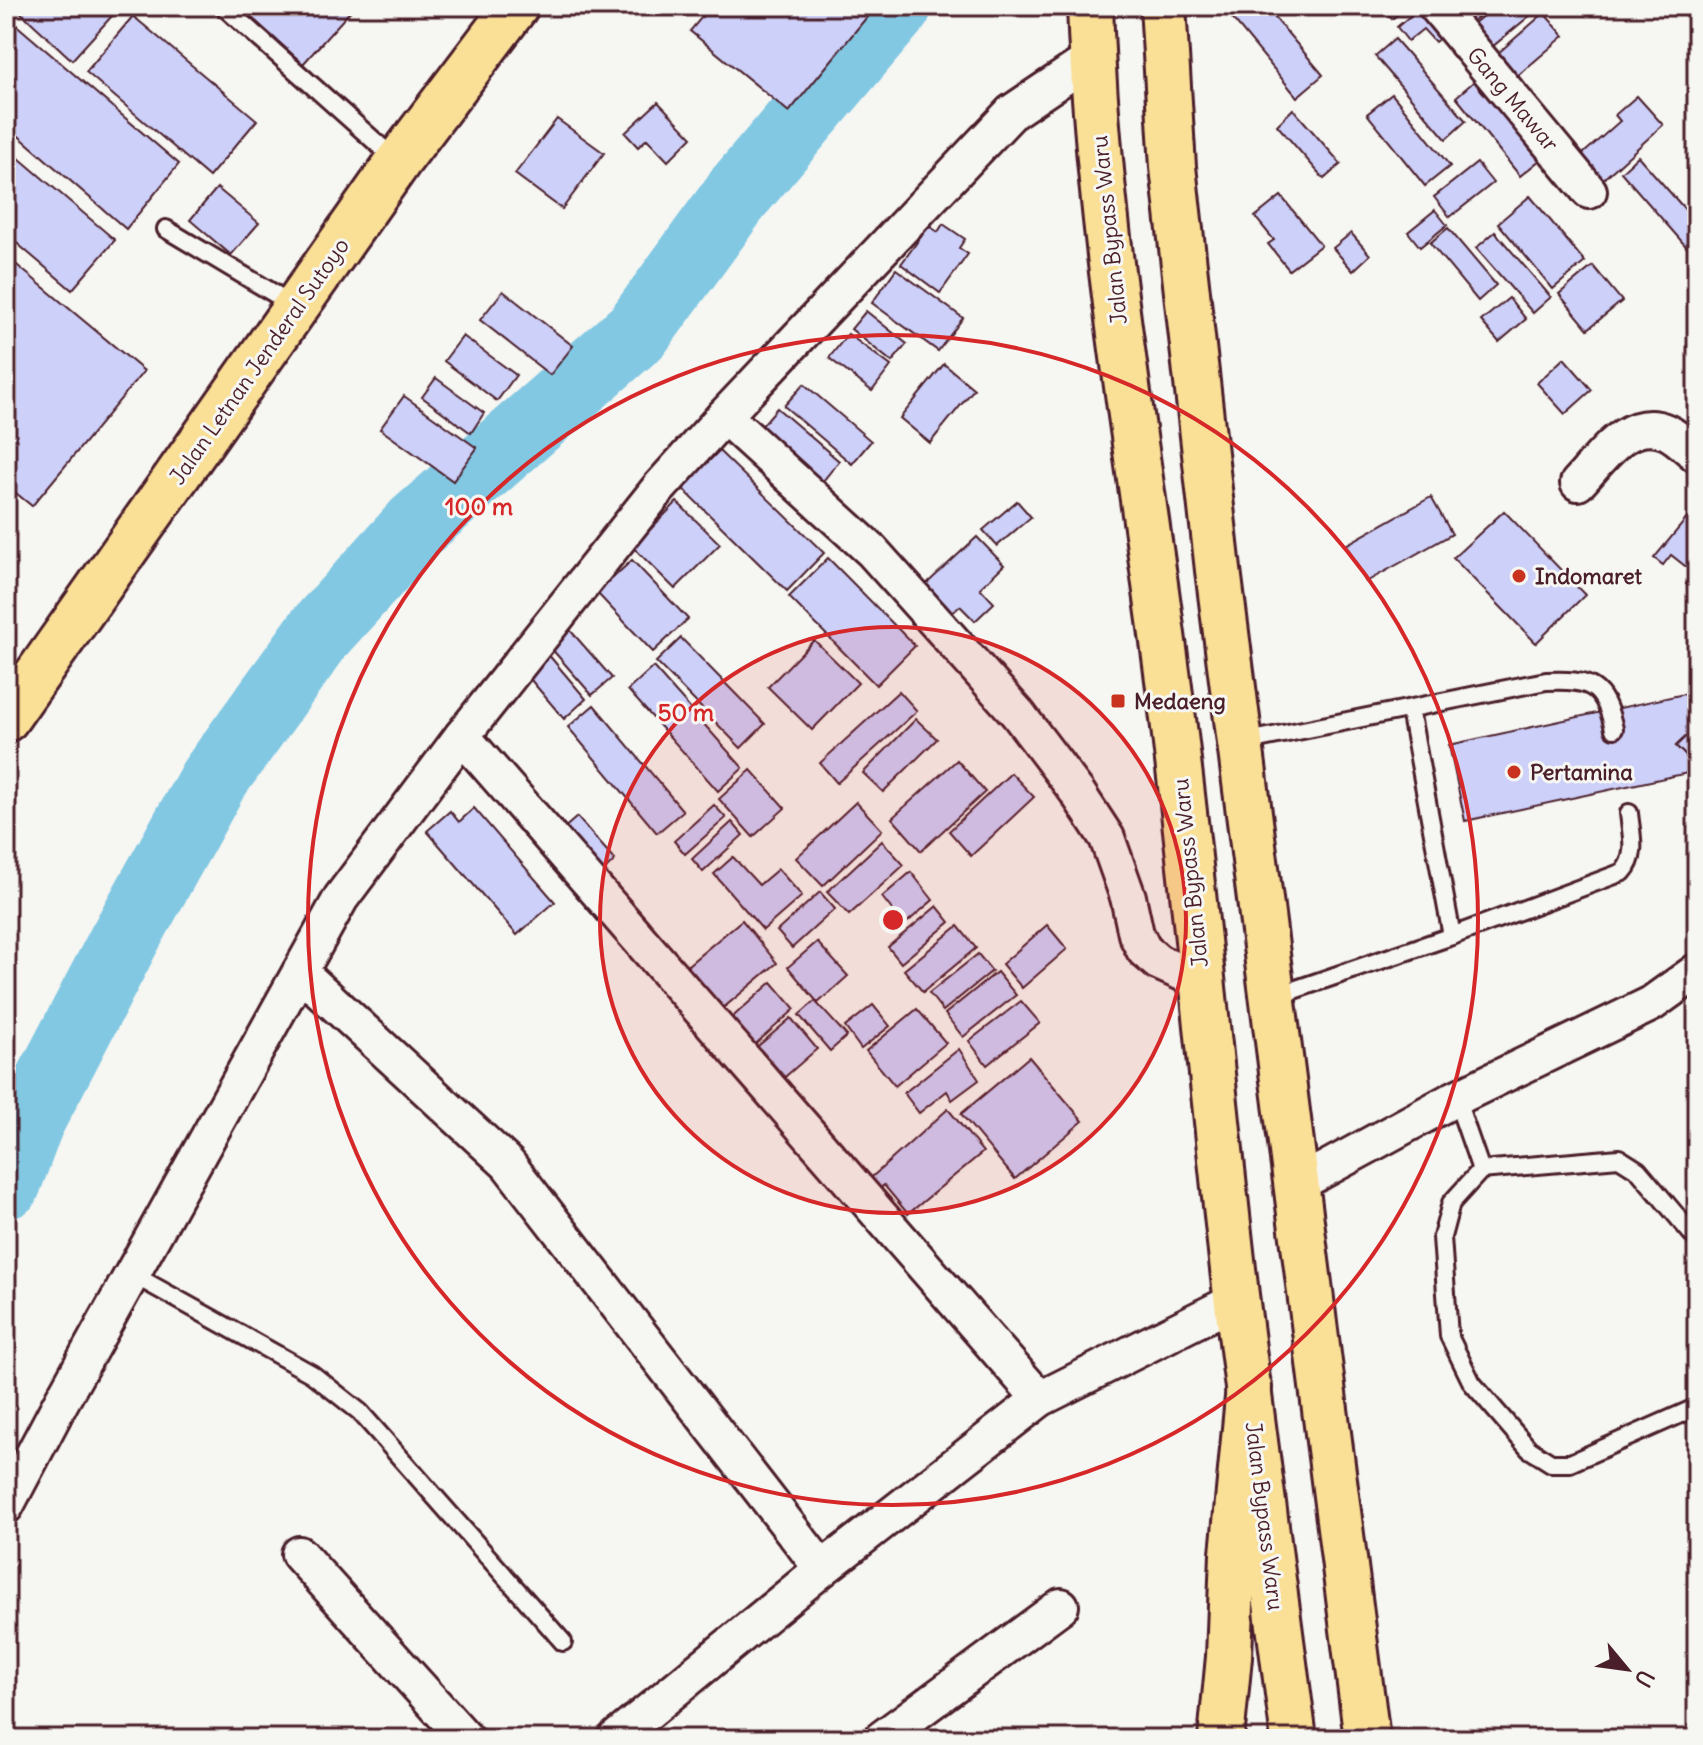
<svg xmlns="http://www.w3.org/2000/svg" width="1703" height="1745" viewBox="0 0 1703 1745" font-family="Delius,sans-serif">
<rect width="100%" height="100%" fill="#f6f6f2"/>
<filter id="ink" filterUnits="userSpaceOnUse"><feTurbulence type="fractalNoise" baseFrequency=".0125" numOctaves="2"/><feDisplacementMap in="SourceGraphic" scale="16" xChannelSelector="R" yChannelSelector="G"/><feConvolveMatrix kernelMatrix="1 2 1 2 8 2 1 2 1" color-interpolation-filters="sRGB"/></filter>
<g filter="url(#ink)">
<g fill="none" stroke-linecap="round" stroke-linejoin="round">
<path stroke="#82c8e3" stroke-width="70" d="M6 1184 29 1122 124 940 213 780 321 631 417 525 638 331 740 191 897 6"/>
</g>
<g fill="#cdd0f9" stroke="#4a1f2b" stroke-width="2">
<path d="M18 6H121L72 60 16 8Z"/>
<path d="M239 6H355L303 64Z"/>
<path d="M711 6H876L789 112 690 31Z"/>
<path d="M1222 6H1265L1323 75 1297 97Z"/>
<path d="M1382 6H1408L1392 19Z"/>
<path d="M1422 6 1451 29 1435 42 1423 29 1408 41 1397 27Z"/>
<path d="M1448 6H1491L1466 27Z"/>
<path d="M1495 6H1528L1533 13 1492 47 1473 24Z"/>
<path d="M1544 13 1564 36 1516 77 1497 54Z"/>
<path d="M133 16 257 120 209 177 86 72Z"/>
<path d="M7 17 179 164 126 229 6 125Z"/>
<path d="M1395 39 1466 121 1446 139 1375 56Z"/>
<path d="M1486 71 1551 151 1520 176 1456 97Z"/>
<path d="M1392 94 1450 166 1425 186 1367 114Z"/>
<path d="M1637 96 1663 125 1598 184 1576 160 1620 121 1615 115Z"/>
<path d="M658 102 692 137 668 161 647 139 638 147 625 133Z"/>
<path d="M1293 109 1341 164 1324 179 1277 125Z"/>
<path d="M557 119 604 153 562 209 515 174Z"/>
<path d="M6 147 115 240 72 290 6 234Z"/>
<path d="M1638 156 1697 223V259L1621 172Z"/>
<path d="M1477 163 1493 183 1450 217 1434 197Z"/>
<path d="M217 188 259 223 231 255 190 220Z"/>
<path d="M1281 196 1321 245 1289 270 1268 244 1274 240 1255 217Z"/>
<path d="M1530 196 1585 262 1553 289 1498 223Z"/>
<path d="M1435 210 1447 225 1420 247 1408 232Z"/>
<path d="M943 224 965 239 959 248 968 254 940 293 901 264 929 226 938 232Z"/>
<path d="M1448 228 1496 285 1478 301 1430 243Z"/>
<path d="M1495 232 1551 297 1533 313 1476 248Z"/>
<path d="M1351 233 1370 255 1353 271 1333 248Z"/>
<path d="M6 256 144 371 32 506 6 485Z"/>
<path d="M1593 266 1622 301 1588 329 1559 294Z"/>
<path d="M896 269 963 318 938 351 872 303Z"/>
<path d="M503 291 573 346 550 375 480 320Z"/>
<path d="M1509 298 1526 319 1499 342 1481 321Z"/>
<path d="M866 311 907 344 892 362 851 329Z"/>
<path d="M848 334 891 366 872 391 829 358Z"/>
<path d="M463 336 516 375 497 401 444 361Z"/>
<path d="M1564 358 1592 390 1565 414 1537 383Z"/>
<path d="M944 364 974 389 930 443 900 418Z"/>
<path d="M436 378 484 413 471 433 422 397Z"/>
<path d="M804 384 871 441 852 464 784 406Z"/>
<path d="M404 396 477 448 453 481 380 429Z"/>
<path d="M777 408 839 461 823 481 760 428Z"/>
<path d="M719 451 824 553 787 591 682 488Z"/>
<path d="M1431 497 1452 534 1366 582 1346 545Z"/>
<path d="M1017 501 1031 517 997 546 983 530Z"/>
<path d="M677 502 720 544 675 589 633 547Z"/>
<path d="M1697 506V568L1694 573 1671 555 1663 565 1654 558Z"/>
<path d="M1504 511 1585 595 1536 643 1453 558Z"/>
<path d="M977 537 1004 565 980 588 994 603 975 621 960 606 948 617 922 588Z"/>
<path d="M828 558 915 646 876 685 789 597Z"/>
<path d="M632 560 688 619 653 652 597 593Z"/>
<path d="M1697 571V586L1693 590 1686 584Z"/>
<path d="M563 622 612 678 592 695 543 639Z"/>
<path d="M681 638 765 724 741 748 656 662Z"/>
<path d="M814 640 858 683 812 730 768 687Z"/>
<path d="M547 653 586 699 564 719 525 673Z"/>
<path d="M653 667 743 768 718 791 628 690Z"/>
<path d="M899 691 917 711 837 783 820 763Z"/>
<path d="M1684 694 1697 706V726L1676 746 1697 767V771L1465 821 1449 745Z"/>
<path d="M594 705 683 811 657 833 568 727Z"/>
<path d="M916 719 937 739 883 792 863 773Z"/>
<path d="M1697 726V767L1676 746Z"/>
<path d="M957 760 985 792 921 851 892 818Z"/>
<path d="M751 770 785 808 753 837 719 799Z"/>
<path d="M1011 773 1034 797 971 856 949 831Z"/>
<path d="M856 802 882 830 823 886 796 858Z"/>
<path d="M714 805 726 818 685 854 674 841Z"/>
<path d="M474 808 555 902 517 935 427 831 450 811 459 822Z"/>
<path d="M577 817 615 860 593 882 554 837Z"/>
<path d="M732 822 743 835 703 872 692 859Z"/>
<path d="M882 841 904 865 849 915 827 892Z"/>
<path d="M733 857 759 885 778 869 802 896 763 930 714 874Z"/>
<path d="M911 872 933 900 904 925 882 897Z"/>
<path d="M820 892 835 909 792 948 777 931Z"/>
<path d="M937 906 950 922 901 963 888 947Z"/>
<path d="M742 920 777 963 710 1019 675 976Z"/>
<path d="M1047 925 1067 949 1022 988 1002 964Z"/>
<path d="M958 926 976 948 923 992 904 970Z"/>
<path d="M817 942 848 976 818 1003 788 967Z"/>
<path d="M978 954 992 971 943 1011 929 993Z"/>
<path d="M997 972 1016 995 963 1037 945 1014Z"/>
<path d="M772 982 795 1009 742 1056 719 1029Z"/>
<path d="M815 1001 847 1036 830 1051 799 1015Z"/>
<path d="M1021 1001 1040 1023 987 1065 969 1041Z"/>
<path d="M873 1005 890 1026 861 1049 845 1027Z"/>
<path d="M917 1009 946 1043 895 1086 866 1051Z"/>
<path d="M791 1018 817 1049 771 1089 745 1057Z"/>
<path d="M959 1049 979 1080 952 1100 947 1091 919 1113 904 1093Z"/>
<path d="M1029 1057 1083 1121 1015 1179 961 1114Z"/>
<path d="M948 1109 983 1152 908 1214 884 1185 874 1195 864 1184Z"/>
</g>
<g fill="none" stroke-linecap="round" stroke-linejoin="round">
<defs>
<g id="service">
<path d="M223 6 397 161"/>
<path d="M166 229 295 306"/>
<path d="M1410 710 1452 936"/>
<path d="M1243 742 1546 681C1591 679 1604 685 1614 729"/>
<path d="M1273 997 1452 936 1623 872C1638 856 1631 834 1629 813"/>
<path d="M1456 1098 1481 1170"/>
<path d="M1697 1240 1638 1170 1619 1158 1481 1170 1451 1203 1442 1237 1449 1336 1472 1383 1529 1449 1551 1463H1570L1697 1407"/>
<path d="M132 1274 312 1374 360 1412 563 1642"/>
</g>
<g id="minor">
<path d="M1436 6 1589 191"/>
<path d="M724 416 872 551 1018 714 1077 792 1107 838 1128 897 1136 934 1144 950 1158 962 1202 982"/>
<path d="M1578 483C1602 458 1628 415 1667 432 1678 437 1688 448 1697 455"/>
<path d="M462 736 1040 1399"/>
<path d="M300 972 508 1164 822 1569"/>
<path d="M1296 1185 1456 1098 1651 1004 1697 971"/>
<path d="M6 1506 61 1402 341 898 462 736 659 488 724 416 1012 112 1091 59"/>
<path d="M299 1554 466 1739"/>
<path d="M615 1739 822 1569 1040 1399 1237 1300"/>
<path d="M881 1739 1061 1606"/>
</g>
<g id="trunk">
<path d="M1090 6C1098 239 1142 471 1171 703 1196 900 1213 1098 1236 1295 1254 1443 1275 1591 1294 1739"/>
<path d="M1163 6 1173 167 1218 570 1367 1739"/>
<path d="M6 719 398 162 516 6"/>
</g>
<path id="motorway" d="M1221 1739 1229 1657 1233 1554 1249 1387"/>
</defs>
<use href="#service" stroke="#4a1f2b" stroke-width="22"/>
<use href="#minor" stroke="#4a1f2b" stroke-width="40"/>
<use href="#trunk" stroke="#4a1f2b" stroke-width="50"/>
<use href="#motorway" stroke="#4a1f2b" stroke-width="50"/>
<use href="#service" stroke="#f6f6f2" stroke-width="16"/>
<use href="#minor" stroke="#f6f6f2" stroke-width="34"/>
<use href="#trunk" stroke="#fadf96" stroke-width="44"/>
<use href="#motorway" stroke="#fadf96" stroke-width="44"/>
</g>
</g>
<circle cx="893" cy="920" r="293" fill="#d62828" fill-opacity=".12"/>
<g fill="none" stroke="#d62828" stroke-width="4">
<circle cx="893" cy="920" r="293"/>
<circle cx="893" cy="920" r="585"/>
</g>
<g fill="#c8321e" stroke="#f6f6f2" stroke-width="3">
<circle cx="1519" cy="576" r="8"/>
<rect x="1110" y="693" width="16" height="16" rx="4"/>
<circle cx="1514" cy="772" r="8"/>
</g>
<g text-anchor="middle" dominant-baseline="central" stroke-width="6" stroke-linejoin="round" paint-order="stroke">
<g font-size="22" fill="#4a1f2b" stroke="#f6f6f2">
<text transform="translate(1513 99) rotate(50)">Gang Mawar</text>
<text transform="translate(1109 230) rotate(-96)">Jalan Bypass Waru</text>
<text transform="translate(259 361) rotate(-55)">Jalan Letnan Jenderal Sutoyo</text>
<text transform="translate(1190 873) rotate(-96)">Jalan Bypass Waru</text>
<text transform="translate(1265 1516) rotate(83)">Jalan Bypass Waru</text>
</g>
<g font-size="22" font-weight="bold" fill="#4a1f2b" stroke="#f6f6f2" text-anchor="start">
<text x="1535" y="576">Indomaret</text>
<text x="1134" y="701">Medaeng</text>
<text x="1530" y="772">Pertamina</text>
</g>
</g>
<circle cx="893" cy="920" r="12" fill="#d62828" stroke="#f6f6f2" stroke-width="4"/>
<g font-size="24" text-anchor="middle" font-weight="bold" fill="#d62828" stroke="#f6f6f2" stroke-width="6" stroke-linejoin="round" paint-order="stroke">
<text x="479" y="515">100 m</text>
<text x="686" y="721">50 m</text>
</g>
<rect width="1703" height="1745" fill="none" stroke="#f6f6f2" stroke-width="32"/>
<rect x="16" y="16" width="1671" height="1713" fill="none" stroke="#4a1f2b" stroke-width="3" filter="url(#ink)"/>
<g transform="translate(1627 1669) rotate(119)" stroke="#f6f6f2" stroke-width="6" paint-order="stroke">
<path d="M0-6L14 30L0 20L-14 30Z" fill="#4a1f2b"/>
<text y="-12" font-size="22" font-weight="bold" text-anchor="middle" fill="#4a1f2b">U</text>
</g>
</svg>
